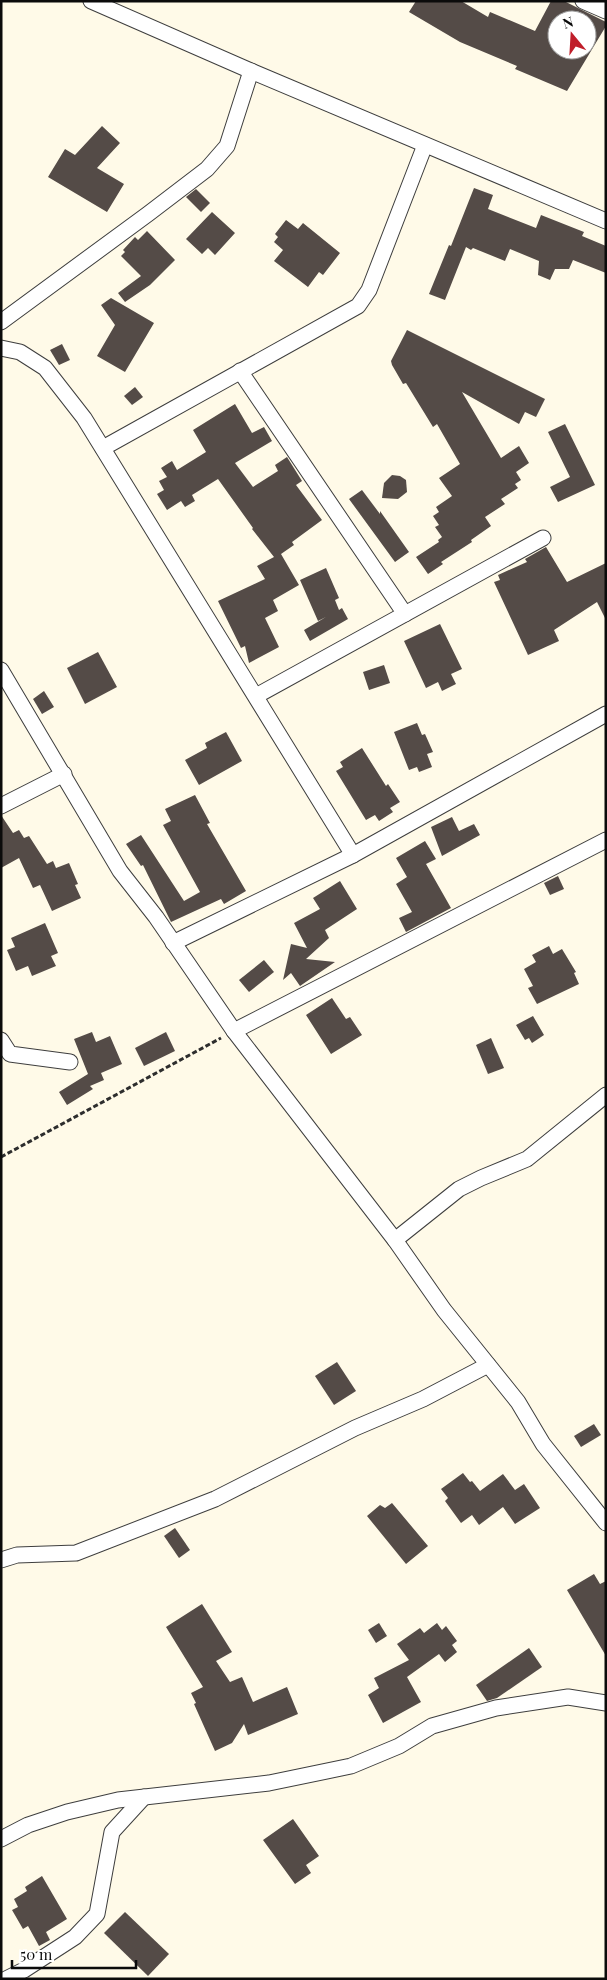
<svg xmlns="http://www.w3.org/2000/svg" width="607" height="1980" viewBox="0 0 607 1980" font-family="'Playfair Display',serif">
<rect width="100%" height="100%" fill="#fffae8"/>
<g fill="#544b47" fill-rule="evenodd">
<path d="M416 1H461L488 17 490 12 535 31 551 1H564L606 22V26L567 91 515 69 517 66 460 42 409 12ZM557 20H587V50H557Z"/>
<path d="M102 126 120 143 97 168 124 184 107 212 48 177 65 149 75 155Z"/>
<path d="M474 188 493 195 488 209 536 228 541 215 584 232 582 236 606 246V273L573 260 569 269H555L550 280 538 275 539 261 510 249 505 261 473 248 471 250 466 247 445 300 429 294 449 245 451 246Z"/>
<path d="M196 189 210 203 201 212 186 197Z"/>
<path d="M212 212 235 233 215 255 208 248 202 254 186 239Z"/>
<path d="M286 220 298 229 303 223 340 253 323 275 319 272 308 287 274 261 283 250 274 242 278 237 275 234Z"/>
<path d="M147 231 175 260 150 285 125 302 118 293 141 276 121 256 125 252 123 250 135 237 138 240Z"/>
<path d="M111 298 154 323 125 372 97 356 115 325 101 305Z"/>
<path d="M407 330 545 399 536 417 525 412 519 424 462 392 501 458 519 446 529 463 516 472 521 480 515 484 518 488 501 499 505 504 485 517 491 526 471 540 472 542 441 562 443 564 428 574 416 557 439 542 438 540 442 537 435 527 439 525 433 516 439 512 436 507 452 496 439 478 460 464 437 424 433 427 406 383 403 384 392 365 391 361Z"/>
<path d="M62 344 70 360 59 365 50 350Z"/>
<path d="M135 387 143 397 132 405 124 396Z"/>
<path d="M235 404 252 433 264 427 272 441 235 463 253 487 278 471 275 465 287 457 302 481 296 485 322 520 292 542 294 545 281 554 299 585 273 600 278 611 265 618 279 647 249 663 245 646 241 648 218 601 265 579 257 566 274 557 252 529 253 528 218 479 192 495 195 501 185 507 181 501 167 510 157 494 164 490 159 481 167 477 161 468 172 461 177 470 206 452 193 430Z"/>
<path d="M565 424 595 485 558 502 550 487 570 477 548 432Z"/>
<path d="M392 475 400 476 406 480 407 492 398 499 382 498 384 483Z"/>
<path d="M362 490 380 514V511L409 552 395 562 349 499Z"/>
<path d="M546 547 567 582 606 563V620L597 602 554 630 559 641 528 655 494 582 500 580 498 575 527 562 525 559Z"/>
<path d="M326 568 339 598 335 600 339 610 342 608 348 619 310 641 304 630 326 617 318 621 300 580Z"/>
<path d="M440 624 462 669 451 674 456 684 442 691 438 682 426 688 404 641Z"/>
<path d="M98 652 117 687 85 704 67 668Z"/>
<path d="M384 665 390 683 369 690 363 672Z"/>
<path d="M44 691 54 707 42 714 33 699Z"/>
<path d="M417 723 422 735 425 734 433 752 427 754 432 767 419 772 417 767 409 770 394 732Z"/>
<path d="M226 732 242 761 199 785 185 760 207 748 205 743Z"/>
<path d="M362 748 386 786 388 784 400 802 390 808 393 812 379 821 375 815 366 820 336 771 343 767 340 762Z"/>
<path d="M195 795 210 823 207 824 246 891 224 904 221 899 171 922 143 865 141 866 126 844 141 835 184 901 200 892 163 825 171 821 165 809Z"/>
<path d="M1 815 13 833 19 830 24 838 29 836 47 864 53 861 56 868 69 863 78 884 75 885 81 898 52 911 40 885 33 888 19 858 1 868Z"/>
<path d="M452 817 459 831 474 824 480 835 442 856 431 827Z"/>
<path d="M425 841 436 859 426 864 451 908 406 932 399 918 412 912 396 884 407 877 396 858Z"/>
<path d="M558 876 564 889 550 895 544 883Z"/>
<path d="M340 881 357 909 325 930 329 938 306 959 335 962 300 986 291 973 283 980 291 944 307 948 294 923 320 909 313 898Z"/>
<path d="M45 923 58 953 51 956 56 966 32 976 28 966 16 971 7 950 15 947 11 938Z"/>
<path d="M549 946 553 954 562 949 576 972 574 973 579 984 537 1004 528 988 533 986 524 969 536 962 532 955Z"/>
<path d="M264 960 274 972 249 992 239 980Z"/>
<path d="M332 998 346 1019 350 1017 362 1035 331 1054 306 1015Z"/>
<path d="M533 1016 544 1035 532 1043 529 1038 525 1040 516 1025Z"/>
<path d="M92 1032 96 1042 110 1036 122 1064 101 1073 104 1080 90 1086 93 1089 67 1105 59 1092 88 1074 74 1039Z"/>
<path d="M166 1032 175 1051 144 1066 135 1048Z"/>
<path d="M491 1038 504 1068 488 1074 476 1045Z"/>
<path d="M337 1362 356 1391 334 1405 315 1376Z"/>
<path d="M594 1424 601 1435 581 1447 574 1436Z"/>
<path d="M463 1473 470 1482 472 1481 480 1491 503 1474 515 1490 524 1484 540 1508 515 1524 503 1507 479 1525 472 1515 461 1523 445 1501 448 1498 441 1489Z"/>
<path d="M392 1503 428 1546 406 1564 367 1516 380 1505 385 1508Z"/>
<path d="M175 1528 190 1550 179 1558 164 1536Z"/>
<path d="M594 1574 600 1584 606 1581V1656L567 1590Z"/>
<path d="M202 1604 232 1652 216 1661 230 1682 242 1677 253 1702 287 1687 298 1714 248 1735 244 1724 232 1743 215 1751 194 1704 196 1703 191 1693 203 1687 166 1627Z"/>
<path d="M379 1623 387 1636 376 1643 368 1630Z"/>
<path d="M437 1623 442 1630 446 1626 457 1641 452 1645 457 1652 445 1662 439 1654 407 1677 421 1702 383 1723 368 1695 379 1688 374 1678 409 1660 397 1644 420 1628 424 1633Z"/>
<path d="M529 1648 542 1667 497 1698 487 1701 476 1685Z"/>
<path d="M293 1819 319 1856 306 1865 311 1873 295 1884 263 1840Z"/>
<path d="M42 1876 67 1919 46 1932 50 1940 39 1946 28 1926 23 1929 12 1910 18 1907 14 1899 27 1891 25 1887Z"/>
<path d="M125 1912 169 1954 148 1976 104 1933Z"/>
</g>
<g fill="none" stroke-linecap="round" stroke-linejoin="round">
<defs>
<g id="minor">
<path d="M91 1 251 71 606 221"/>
<path d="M583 1 606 11"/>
<path d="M1 322 148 214 207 169 227 146 251 71"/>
<path d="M1 348 20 352 45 368 84 418 353 855"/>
<path d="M240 371 405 614"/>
<path d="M103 448 358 306 369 290 425 145"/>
<path d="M1 670 120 871 156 917 234 1031 395 1240 444 1310 518 1402 543 1444 606 1523"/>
<path d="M256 696 543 538"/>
<path d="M1 806 64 774"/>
<path d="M173 943 353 855 606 714"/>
<path d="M234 1031 606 840"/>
<path d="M1 1040 10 1054 70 1062"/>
<path d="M395 1240 459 1189 481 1178 527 1159 606 1095"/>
<path d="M1 1560 17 1555 76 1553 215 1499 355 1428 423 1399 488 1365"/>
<path d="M1 1839 28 1825 67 1812 118 1800 269 1783 351 1766 399 1746 432 1726 496 1708 568 1697 606 1703"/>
<path d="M6 1979 24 1970 75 1937 97 1914 112 1832 144 1797"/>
</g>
</defs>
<use href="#minor" stroke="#3e3e3e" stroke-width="17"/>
<path stroke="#2d2d2d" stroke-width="3" stroke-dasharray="5 2.5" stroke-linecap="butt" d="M1 1157 221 1038"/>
<use href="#minor" stroke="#fff" stroke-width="15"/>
</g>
<rect width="607" height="1980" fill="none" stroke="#0b0b0b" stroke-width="5"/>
<g transform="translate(572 35) rotate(342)"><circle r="24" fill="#ffffff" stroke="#9d9d9d"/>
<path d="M0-4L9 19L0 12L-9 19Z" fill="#c01e2a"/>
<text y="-8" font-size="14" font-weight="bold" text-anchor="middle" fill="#0b0b0b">N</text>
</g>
<path d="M12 1960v8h124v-8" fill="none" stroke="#0b0b0b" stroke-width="2.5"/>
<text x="20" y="1960" font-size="15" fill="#0b0b0b" stroke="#ffffff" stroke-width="4" paint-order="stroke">50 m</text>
</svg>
